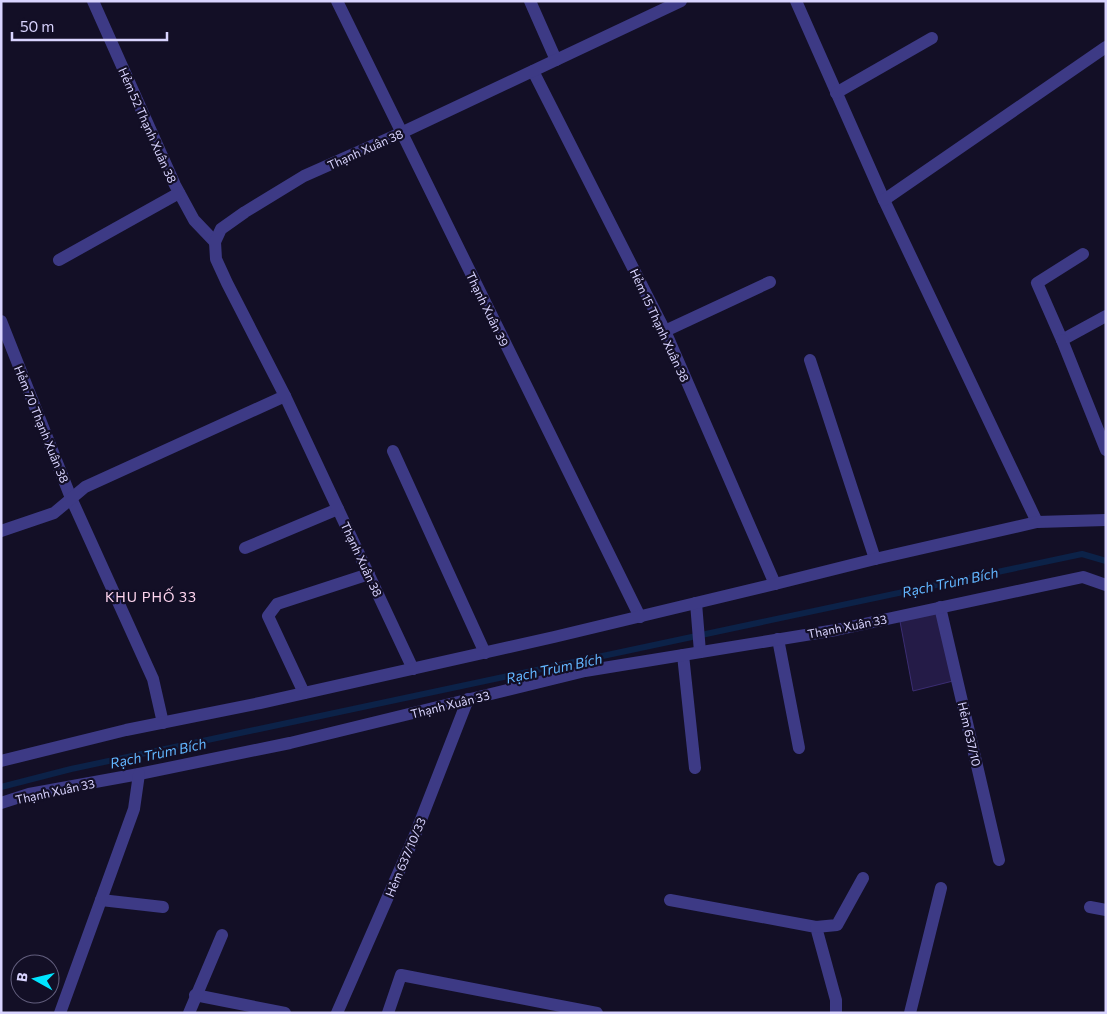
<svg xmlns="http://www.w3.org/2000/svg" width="1107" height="1014" viewBox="0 0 1107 1014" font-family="Commissioner,sans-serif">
<rect width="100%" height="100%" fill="#130f26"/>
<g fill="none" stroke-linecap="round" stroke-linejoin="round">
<path stroke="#0c2248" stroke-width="6" d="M1 787 71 769 1082 554 1106 561"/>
</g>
<path fill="#241b47" stroke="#3b2d73" d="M940 607 957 680 913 691 899 616Z"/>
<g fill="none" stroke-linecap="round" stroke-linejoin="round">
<g stroke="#3d3a85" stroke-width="12">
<path d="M93 1 175 185 194 220 215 242"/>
<path d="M337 1 640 617"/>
<path d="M530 1 556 60"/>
<path d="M796 1 884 200 1037 522"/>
<path d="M533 71 665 331 775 584"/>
<path d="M836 93 932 38"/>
<path d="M884 200 1106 47"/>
<path d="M1083 254 1037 283 1062 340 1106 316"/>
<path d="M59 260 179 193"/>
<path d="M1 321 71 498 153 679 163 723"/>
<path d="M665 331 770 282"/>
<path d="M1062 340 1106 450"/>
<path d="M810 360 875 559"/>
<path d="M393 451 485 653"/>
<path d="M1 531 54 513 85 487 285 396"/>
<path d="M245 548 338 509"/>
<path d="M696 603 700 652"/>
<path d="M940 607 999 860"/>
<path d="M778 639 799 748"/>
<path d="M683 655 695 768"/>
<path d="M413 669 285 396 227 283 216 259 215 242 221 229 245 212 304 176 401 133 681 1"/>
<path d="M304 693 268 616 277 604 369 574"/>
<path d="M1 761 126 730 260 703 554 637 775 584 875 559 1037 522 1106 520"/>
<path d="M1 803 29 794 139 774 290 743 585 671 836 630 1083 577 1106 585"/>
<path d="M101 900 163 907"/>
<path d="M670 900 816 927 836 1000V1013"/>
<path d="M1090 907 1106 910"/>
<path d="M816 927 837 925 863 878"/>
<path d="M195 995 285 1013"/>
<path d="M60 1013 134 809 139 774"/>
<path d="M189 1013 222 935"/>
<path d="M337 1013 415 835 468 699"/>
<path d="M388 1013 401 975 597 1013"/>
<path d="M910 1013 941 888"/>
</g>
</g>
<g text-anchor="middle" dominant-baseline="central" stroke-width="4.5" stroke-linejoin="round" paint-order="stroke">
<g font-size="12" fill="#d9d4ff" stroke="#130f26">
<text transform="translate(148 125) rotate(66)">Hẻm 52 Thạnh Xuân 38</text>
<text transform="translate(365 149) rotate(-24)">Thạnh Xuân 38</text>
<text transform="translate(488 309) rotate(64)">Thạnh Xuân 39</text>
<text transform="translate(660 325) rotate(65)">Hẻm 15 Thạnh Xuân 38</text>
<text transform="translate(42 424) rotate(68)">Hẻm 70 Thạnh Xuân 38</text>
<text transform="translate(362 559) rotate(65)">Thạnh Xuân 38</text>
<text transform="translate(847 626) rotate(-11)">Thạnh Xuân 33</text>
<text transform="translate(450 704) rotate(-14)">Thạnh Xuân 33</text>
<text transform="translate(970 734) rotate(77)">Hẻm 637/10</text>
<text transform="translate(55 791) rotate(-12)">Thạnh Xuân 33</text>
<text transform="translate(405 857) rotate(-67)">Hẻm 637/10/33</text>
</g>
<g font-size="14" font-style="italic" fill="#62b6ff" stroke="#130f26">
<text transform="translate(950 582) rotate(-12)">Rạch Trùm Bích</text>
<text transform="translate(554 668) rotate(-12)">Rạch Trùm Bích</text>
<text transform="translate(158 753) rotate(-12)">Rạch Trùm Bích</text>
</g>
<g font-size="14" letter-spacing="1" fill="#ffd6f0" stroke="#130f26">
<text x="151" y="596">KHU PHỐ 33</text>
</g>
</g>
<rect width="1107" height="1014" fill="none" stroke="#d9d4ff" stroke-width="5"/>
<g transform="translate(35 979) rotate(278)"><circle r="24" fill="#130f26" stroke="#625e7d"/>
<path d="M0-4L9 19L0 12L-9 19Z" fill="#00e5ff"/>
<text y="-8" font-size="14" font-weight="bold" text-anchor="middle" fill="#d9d4ff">B</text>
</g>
<path d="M12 32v8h155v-8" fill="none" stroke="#d9d4ff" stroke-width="2.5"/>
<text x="20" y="32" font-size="15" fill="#d9d4ff" stroke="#130f26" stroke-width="4" paint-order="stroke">50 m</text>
</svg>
